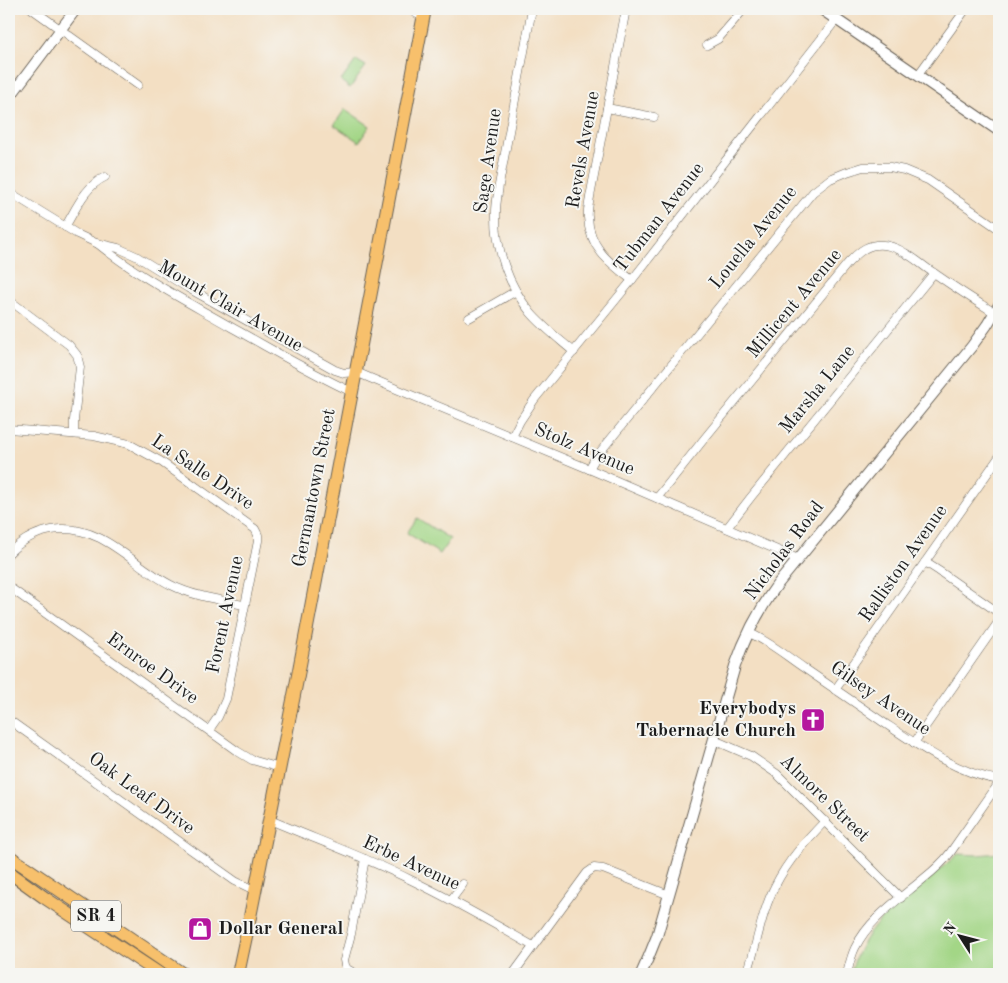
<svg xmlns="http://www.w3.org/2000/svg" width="1008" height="983" viewBox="0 0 1008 983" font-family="'Old Standard TT',serif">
<rect width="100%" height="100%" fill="#f6f6f2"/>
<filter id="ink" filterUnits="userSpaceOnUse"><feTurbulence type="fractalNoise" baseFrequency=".02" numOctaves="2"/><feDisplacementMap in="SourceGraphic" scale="10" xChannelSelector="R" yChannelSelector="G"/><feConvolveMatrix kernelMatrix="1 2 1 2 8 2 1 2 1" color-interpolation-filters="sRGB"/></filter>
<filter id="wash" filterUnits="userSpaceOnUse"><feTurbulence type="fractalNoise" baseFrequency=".0096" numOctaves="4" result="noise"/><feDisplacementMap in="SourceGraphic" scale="20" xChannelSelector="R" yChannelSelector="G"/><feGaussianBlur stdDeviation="1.12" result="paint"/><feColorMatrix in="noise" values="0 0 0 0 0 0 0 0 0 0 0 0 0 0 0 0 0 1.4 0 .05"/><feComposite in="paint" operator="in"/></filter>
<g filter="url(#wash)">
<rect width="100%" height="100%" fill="#f3dfc3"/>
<g fill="#a3d686" stroke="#607951">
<path d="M356 60 366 66 350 88 341 81Z"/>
<path d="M345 109 370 126 359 142 334 125Z"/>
<path d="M417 518 450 539 440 554 407 533Z"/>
<path d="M999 853V974H850C858 949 864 938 882 918L958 854 978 855Z"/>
</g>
</g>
<g filter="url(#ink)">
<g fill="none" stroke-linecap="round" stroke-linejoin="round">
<defs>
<g id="minor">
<path d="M32 9 138 85"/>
<path d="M409 9 419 15 424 16"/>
<path d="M532 9 499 185C498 194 496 203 496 212 495 248 508 285 531 313 543 327 559 339 574 352"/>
<path d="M626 9 590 197C589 204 587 211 588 217 589 248 610 263 632 280"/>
<path d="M707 45 718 39 744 9"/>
<path d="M918 75 966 9"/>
<path d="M607 108 654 117"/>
<path d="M9 192 77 234 96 243 118 248 136 256 188 288 335 370 344 373 356 372 370 378 589 469 798 559"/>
<path d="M65 227C76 209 85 186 105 177"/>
<path d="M98 244C139 277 186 301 231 327 271 349 311 373 352 392"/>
<path d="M9 300 69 345 77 355 80 367 74 420V434"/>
<path d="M469 318 516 291"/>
<path d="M9 429 94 436 129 444 160 461 255 529 258 535V541L226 699 218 717 209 730"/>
<path d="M512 437 520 421 534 400 632 280 836 20"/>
<path d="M589 469 596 457 813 192 830 179 847 172 863 167H890L904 170 928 180 999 229"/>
<path d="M657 498 704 439 848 263C856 255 864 246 876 245 886 244 897 248 905 253 915 258 924 267 934 273 954 287 974 300 995 313"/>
<path d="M727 528 751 497 934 273"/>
<path d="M9 553C23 539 40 530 60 529 105 527 133 566 171 585 193 596 220 600 244 605"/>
<path d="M925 562 939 571 999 613"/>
<path d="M9 587 237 751 252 760 280 768"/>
<path d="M749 633C769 641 786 656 804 668 829 685 854 702 880 720 916 744 956 773 999 780"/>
<path d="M835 690 999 457"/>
<path d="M9 720 235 881 256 891"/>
<path d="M714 740 751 756 777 774 901 898"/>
<path d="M914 743 999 621"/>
<path d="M270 820C317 840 365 857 411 880 453 900 493 923 533 946"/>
<path d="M451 900 463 884"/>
<path d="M356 974 347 969 345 965 344 960 351 934 365 859"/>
<path d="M513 974 587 873 594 868 603 869 669 895"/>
<path d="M747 974C757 945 761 913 775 886 788 860 806 841 825 821"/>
<path d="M847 974C849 966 851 956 855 948 869 919 898 900 922 880 932 872 942 864 950 853L999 783"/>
</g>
<g id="tertiary">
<path d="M821 9 999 131"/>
<path d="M9 98 76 9"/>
<path d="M641 974 649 956 657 936 735 666C745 637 759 610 777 585L972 346 987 325 999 305"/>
</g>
<g id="primary">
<path d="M9 856 183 974"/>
<path d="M9 872 45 898 160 974"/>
<path d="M238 974 248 927 298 675 425 9"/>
</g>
</defs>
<use href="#minor" stroke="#676056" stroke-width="9"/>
<use href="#tertiary" stroke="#676056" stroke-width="12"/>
<use href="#primary" stroke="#676056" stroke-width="14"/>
<use href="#minor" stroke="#fff" stroke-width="8"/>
<use href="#tertiary" stroke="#fff" stroke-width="10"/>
<use href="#primary" stroke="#f7c06c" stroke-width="12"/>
</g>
</g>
<defs>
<symbol id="church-square" viewBox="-11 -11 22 22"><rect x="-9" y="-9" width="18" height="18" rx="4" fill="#b5179e" stroke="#f6f6f2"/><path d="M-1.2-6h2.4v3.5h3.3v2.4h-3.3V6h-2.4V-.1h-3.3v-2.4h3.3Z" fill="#fff"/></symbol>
<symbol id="shop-square" viewBox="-11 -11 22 22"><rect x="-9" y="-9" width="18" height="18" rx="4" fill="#b5179e" stroke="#f6f6f2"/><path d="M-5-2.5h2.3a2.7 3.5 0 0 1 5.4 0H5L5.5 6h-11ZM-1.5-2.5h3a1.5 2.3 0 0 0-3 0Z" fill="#fff"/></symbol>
</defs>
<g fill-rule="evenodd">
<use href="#church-square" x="799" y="706" width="28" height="28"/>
<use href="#shop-square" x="186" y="915" width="28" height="28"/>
</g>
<g text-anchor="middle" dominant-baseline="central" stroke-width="4" stroke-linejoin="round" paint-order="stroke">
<rect fill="#f6f6f2" stroke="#5d5d5c" stroke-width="1" x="71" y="900.5" width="50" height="31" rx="4"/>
<g font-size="18" font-weight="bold" fill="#1c1c1c">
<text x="96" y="916">SR 4</text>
</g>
<g font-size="19" fill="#1c1c1c" stroke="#f6f6f2">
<text transform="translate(584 150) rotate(-80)">Revels Avenue</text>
<text transform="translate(489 161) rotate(-82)">Sage Avenue</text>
<text transform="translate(660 218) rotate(-52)">Tubman Avenue</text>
<text transform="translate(754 238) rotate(-51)">Louella Avenue</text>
<text transform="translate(795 304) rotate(-50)">Millicent Avenue</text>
<text transform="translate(230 307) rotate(30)">Mount Clair Avenue</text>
<text transform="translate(818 390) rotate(-51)">Marsha Lane</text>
<text transform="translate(584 450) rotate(23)">Stolz Avenue</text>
<text transform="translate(202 473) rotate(34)">La Salle Drive</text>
<text transform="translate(315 488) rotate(-79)">Germantown Street</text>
<text transform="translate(785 551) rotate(-53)">Nicholas Road</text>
<text transform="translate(904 564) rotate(-55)">Ralliston Avenue</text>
<text transform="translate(226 615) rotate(-78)">Forent Avenue</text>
<text transform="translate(152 669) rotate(36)">Ernroe Drive</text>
<text transform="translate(880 699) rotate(34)">Gilsey Avenue</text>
<text transform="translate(141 794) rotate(36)">Oak Leaf Drive</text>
<text transform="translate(824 799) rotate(44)">Almore Street</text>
<text transform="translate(411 864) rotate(25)">Erbe Avenue</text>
</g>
<g font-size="19" font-weight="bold" fill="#1c1c1c" stroke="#f6f6f2" text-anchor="end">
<text x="796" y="709">Everybodys<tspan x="796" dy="22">Tabernacle Church</tspan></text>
<text x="218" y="929" text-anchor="start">Dollar General</text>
</g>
</g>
<rect width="1008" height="983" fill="none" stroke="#f6f6f2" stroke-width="30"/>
<g transform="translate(960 936) rotate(306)" stroke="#f6f6f2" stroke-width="4" paint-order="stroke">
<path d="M0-4L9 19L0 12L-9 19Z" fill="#1c1c1c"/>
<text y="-8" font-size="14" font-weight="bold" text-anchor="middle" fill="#1c1c1c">N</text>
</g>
</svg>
